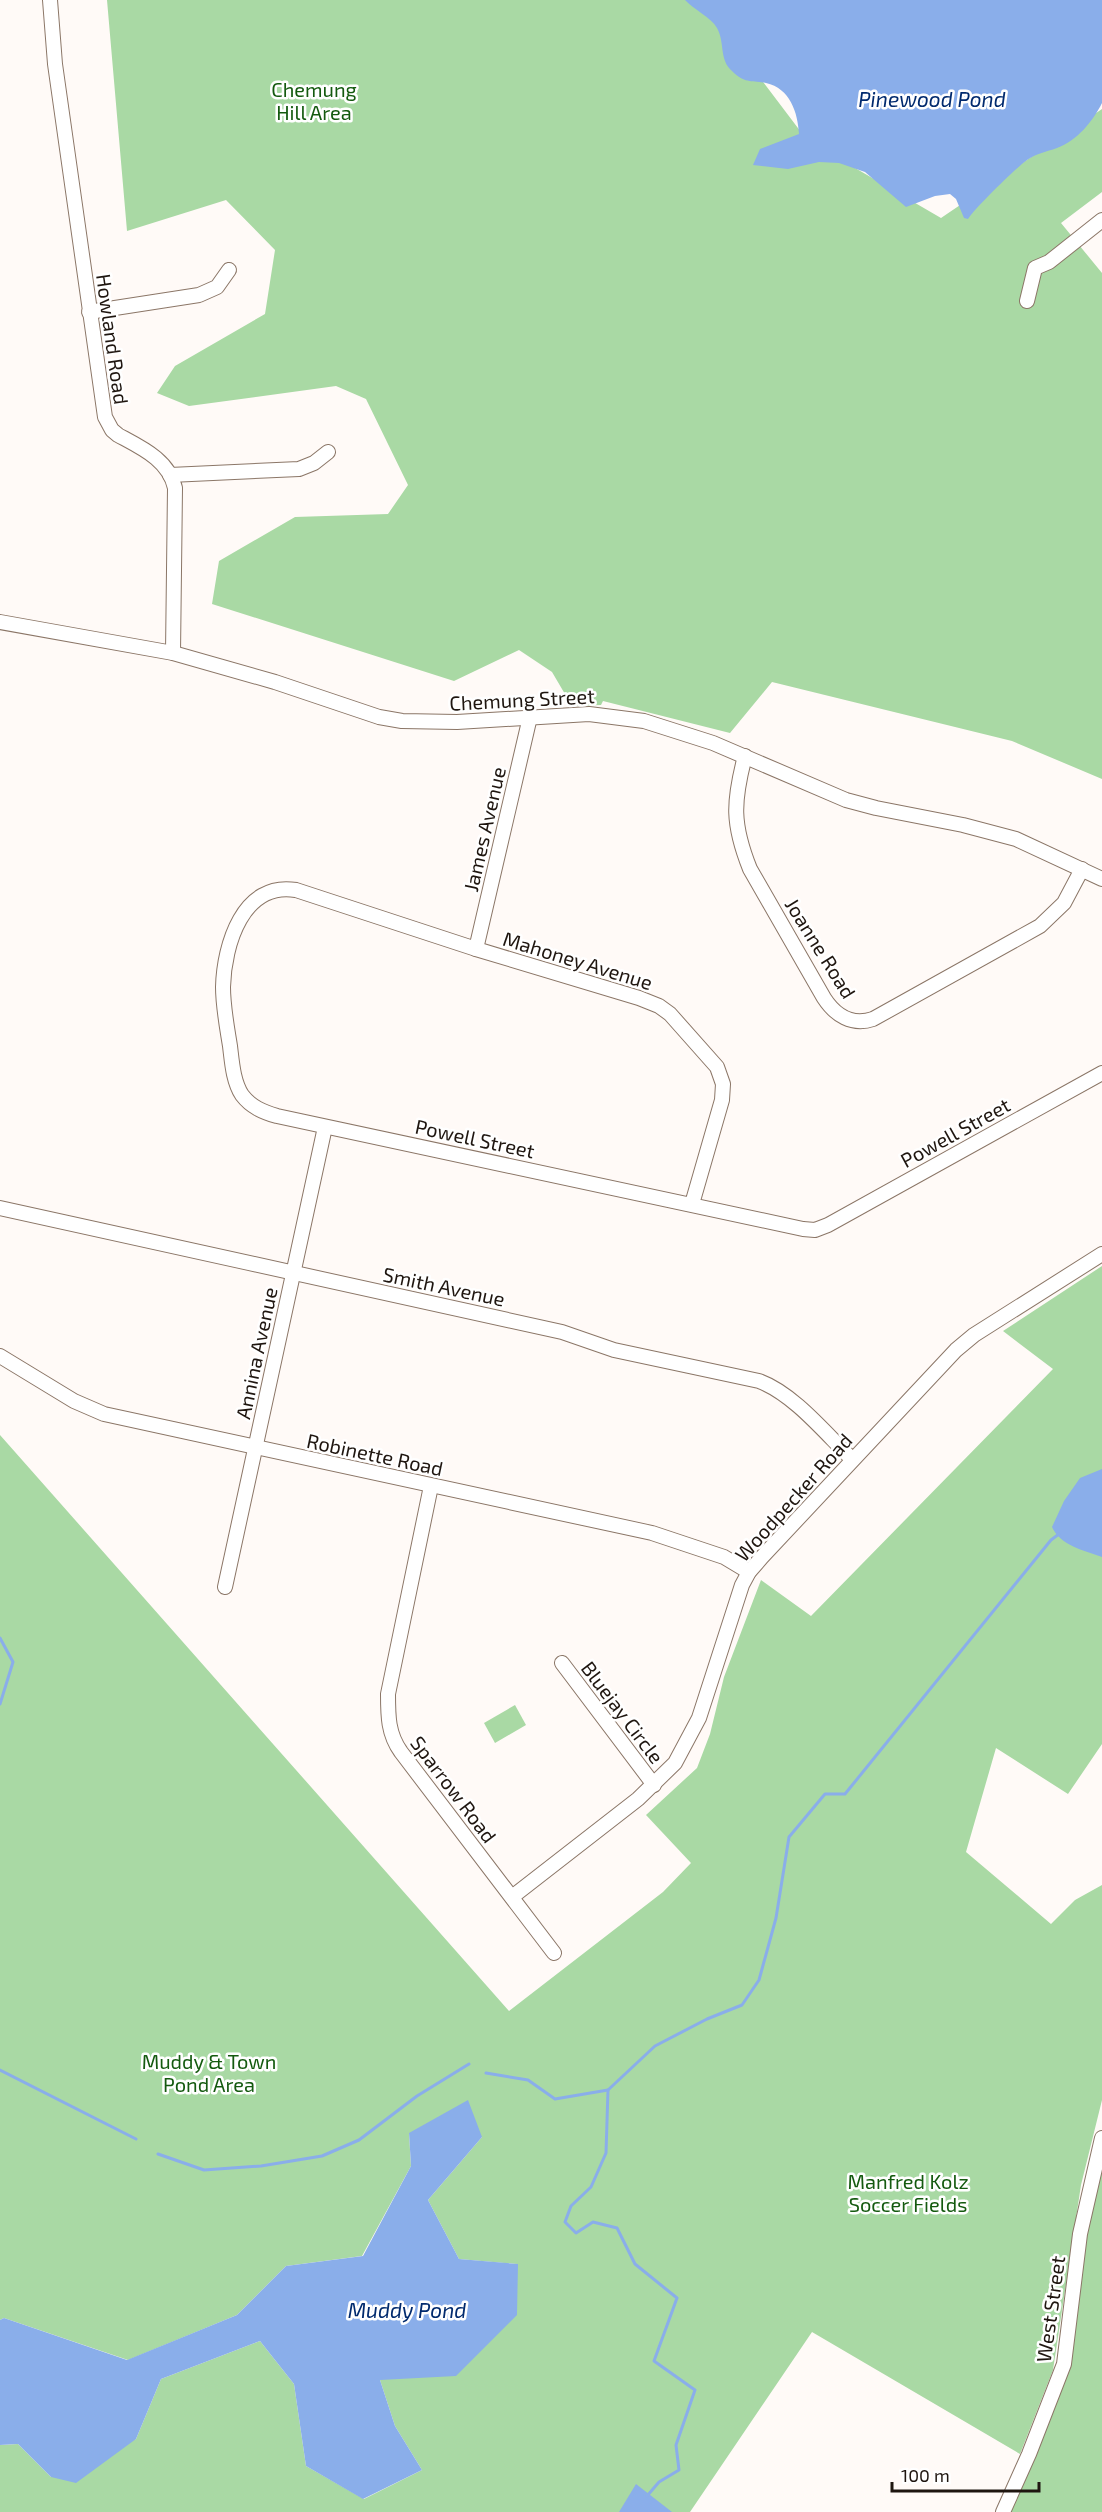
<svg xmlns="http://www.w3.org/2000/svg" width="1102" height="2512" viewBox="0 0 1102 2512" font-family="'Exo 2',sans-serif">
<rect width="100%" height="100%" fill="#fffaf7"/>
<g fill="#a9d9a4">
<path d="M107 0H701L807 140 941 218 1102 109V192L1061 223 1102 273V779L1012 741 772 682 730 733 603 701 601 705 572 706 552 672 519 650 454 681 212 604 219 561 295 517 388 514 408 485 366 399 336 386 189 406 157 393 175 366 265 314 275 250 226 200 127 231Z"/>
<path d="M1102 1266V1744L1068 1794 996 1748 966 1852 1051 1924 1075 1900 1102 1885V2100L1081 2185 1053 2370 1020 2454 812 2332 690 2512H0V2445L18 2444 51 2477 136 2439 161 2379 260 2341 294 2384 306 2466 364 2499 422 2470 395 2426 380 2380 517 2264 459 2259 428 2200 482 2137 409 2133 411 2166 362 2256 286 2266 237 2315 128 2360 4 2318 0 2320V1435L509 2011 663 1892 691 1863 646 1815 697 1768 710 1734 724 1677 761 1580 811 1616 1053 1369 1003 1331Z"/>
<path d="M515 1705 526 1725 495 1743 484 1723Z"/>
<path d="M1102 2157V2512H1008L1044 2432Z"/>
</g>
<g fill="#8aaeea">
<path d="M685 0H1102V103C1093 121 1077 141 1057 148 1046 152 1037 153 1027 160 1015 169 976 207 968 219L964 218 956 199 950 194 935 196 906 207 865 172 839 163 819 162 788 169 753 165 760 149 799 134C798 113 790 88 766 83 751 80 745 84 732 71 719 60 725 42 717 28 711 17 694 10 685 0Z"/>
<path d="M1102 1469V1557C1083 1550 1061 1546 1052 1527L1064 1501 1080 1478Z"/>
<path d="M468 2100 482 2137 428 2200 459 2259 518 2264 517 2315 456 2376 380 2380 395 2426 422 2470 363 2499 306 2466 294 2384 260 2341 161 2379 136 2439 76 2483 51 2477 18 2444 0 2445V2320L4 2318 127 2360 237 2315 286 2266 363 2256 411 2166 409 2133Z"/>
<path d="M636 2484 672 2512H619Z"/>
</g>
<g fill="none" stroke-linecap="round" stroke-linejoin="round">
<g stroke="#8aaeea" stroke-width="3">
<path d="M0 1638 13 1662 0 1704"/>
<path d="M0 2070 136 2139"/>
<path d="M486 2073 528 2080 555 2099 608 2090 655 2046 707 2019 742 2005 759 1980 776 1918 789 1837 825 1794H845L1051 1540 1059 1534"/>
<path d="M608 2090 606 2153 591 2187 571 2206 565 2222 576 2233 593 2222 617 2228 635 2264 677 2298 654 2361 695 2390 676 2445 679 2470 659 2482 647 2496"/>
<path d="M158 2154 204 2170 261 2166 322 2156 359 2140 417 2096 469 2064"/>
</g>
<defs>
<g id="minor">
<path d="M50 0 55 64 105 417 112 430 118 435C142 448 169 460 175 488L173 653"/>
<path d="M1027 301 1035 268 1049 262 1102 220"/>
<path d="M89 312 199 295 217 287 229 270"/>
<path d="M170 475 299 469 314 463 328 452"/>
<path d="M0 622 173 653 275 682 379 717 402 721 457 722 589 714 644 721 713 743 846 800 876 808 963 825 1016 839 1102 879"/>
<path d="M745 756C733 802 732 824 750 869L824 998C835 1015 852 1026 873 1019L1040 926 1064 903 1082 869"/>
<path d="M476 949 530 717"/>
<path d="M692 1204 722 1100 723 1084 717 1067 670 1014 659 1006 639 998 476 949 296 890C243 881 224 945 223 987 223 1007 227 1027 230 1046 232 1062 233 1081 242 1095 251 1107 263 1112 277 1116L803 1229 815 1230 828 1225 1102 1073"/>
<path d="M0 1208 562 1332 614 1350 759 1381C794 1394 826 1434 852 1459"/>
<path d="M0 1356 74 1401 104 1414 652 1533 724 1557 749 1572"/>
<path d="M431 1486 388 1694C388 1716 388 1734 401 1752L554 1953"/>
<path d="M225 1587 325 1127"/>
<path d="M562 1663 654 1785"/>
<path d="M512 1897 638 1799 675 1763 699 1718 742 1585 749 1572 762 1557 956 1350 974 1335 1102 1254"/>
<path d="M1003 2512 1029 2454 1064 2364 1080 2234 1102 2138"/>
</g>
</defs>
<use href="#minor" stroke="#8b7667" stroke-width="16"/>
<use href="#minor" stroke="#fff" stroke-width="14"/>
</g>
<g text-anchor="middle" dominant-baseline="central" stroke-width="5" stroke-linejoin="round" paint-order="stroke">
<g font-size="20" fill="#145a0f" stroke="#fff">
<text x="314" y="89">Chemung<tspan x="314" dy="23">Hill Area</tspan></text>
<text x="209" y="2061">Muddy &amp; Town<tspan x="209" dy="23">Pond Area</tspan></text>
<text x="908" y="2181">Manfred Kolz<tspan x="908" dy="23">Soccer Fields</tspan></text>
</g>
<g font-size="20" fill="#1f1610" stroke="#fff">
<text transform="translate(113 339) rotate(82)">Howland Road</text>
<text transform="translate(522 699) rotate(-3)">Chemung Street</text>
<text transform="translate(484 829) rotate(-77)">James Avenue</text>
<text transform="translate(821 948) rotate(58)">Joanne Road</text>
<text transform="translate(578 960) rotate(17)">Mahoney Avenue</text>
<text transform="translate(955 1132) rotate(-29)">Powell Street</text>
<text transform="translate(475 1138) rotate(12)">Powell Street</text>
<text transform="translate(444 1286) rotate(12)">Smith Avenue</text>
<text transform="translate(256 1353) rotate(-78)">Annina Avenue</text>
<text transform="translate(375 1454) rotate(12)">Robinette Road</text>
<text transform="translate(793 1497) rotate(-48)">Woodpecker Road</text>
<text transform="translate(623 1712) rotate(53)">Bluejay Circle</text>
<text transform="translate(454 1789) rotate(53)">Sparrow Road</text>
<text transform="translate(1050 2309) rotate(-82)">West Street</text>
</g>
<g font-size="21" font-style="italic" fill="#012a6e" stroke="#fff">
<text x="932" y="98">Pinewood Pond</text>
<text x="407" y="2309">Muddy Pond</text>
</g>
</g>
<path d="M892 2482v9h147v-9" fill="none" stroke="#1f1610" stroke-width="3"/>
<text x="901" y="2482" font-size="18" fill="#1f1610" stroke="#ffffff" stroke-width="4.5" paint-order="stroke">100 m</text>
</svg>
